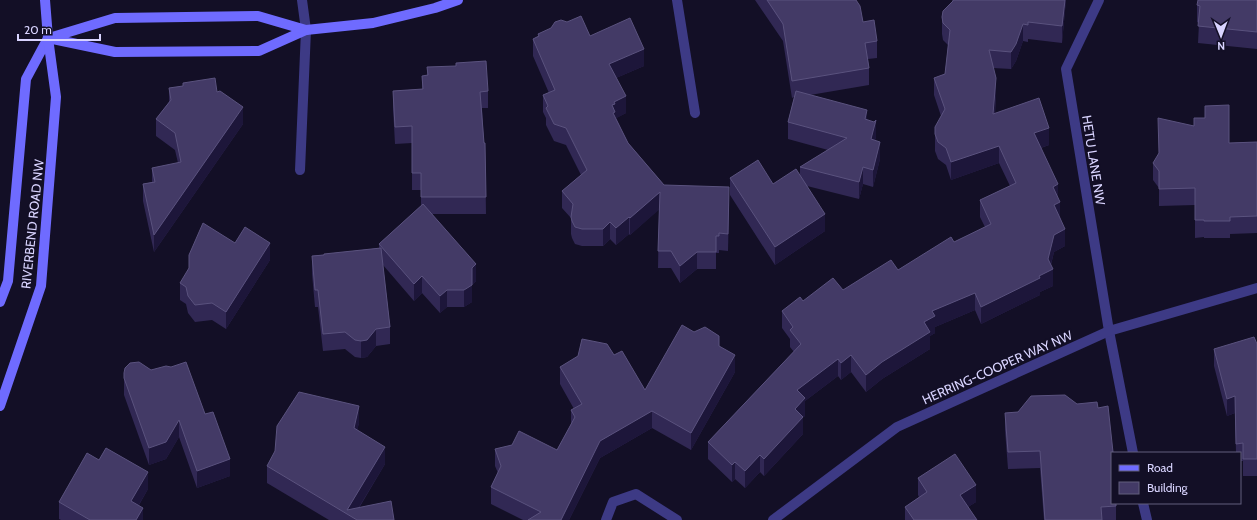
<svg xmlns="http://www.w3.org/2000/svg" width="1257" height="520" viewBox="0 0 1257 520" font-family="Cabin,sans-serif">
<rect width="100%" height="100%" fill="#130f26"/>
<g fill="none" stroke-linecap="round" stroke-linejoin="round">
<g stroke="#3d3a85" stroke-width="10">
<path d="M677 0 695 113"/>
<path d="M1099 0 1066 69 1109 331 1133 453"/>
<path d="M300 170 306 30 302 0"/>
<path d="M1143 503 1147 520"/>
<path d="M606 520 613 502 636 494 677 520"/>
<path d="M773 520 897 427 1109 331 1257 288"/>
</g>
<g stroke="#6f6bff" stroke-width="10">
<path d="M48 38 115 52 259 51 306 30 373 23 435 8 458 0"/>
<path d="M49 38 115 18 258 16 306 30"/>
<path d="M0 302 8 281 26 79 48 38"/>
<path d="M0 406 41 286 56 97 48 38 45 0"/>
</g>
</g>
<g fill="#312854">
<path d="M755 0H856L863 22 877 41V58L868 59 869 68V85L810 95 867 120 876 137 875 140 880 159 873 187 863 184 859 199 807 186 825 231 775 265 730 195V178L773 184 800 176V167L828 150 788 139V122L794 97 792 98 783 41Z"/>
<path d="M953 0H1066L1062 43 1028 39V42L1023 41 1016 61 1011 69 993 68 996 95 995 114 1049 145 1041 148 1058 199 1060 217 1065 246 1054 252 1051 265 1053 286 1040 292V295L981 324 975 310 935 327V333L930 336V349L882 379 866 392 851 372 841 380 838 376 805 401V416L803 417V434L764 476 760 472 745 488 735 479 732 482 708 459V442L794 352 790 347V339L782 328V311L803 301 843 290 898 270 985 227 980 217V200L1010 186 999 163 951 180 946 165 938 159 935 151V134L941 116 934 95V78L945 74 948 45 943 40 942 34V17L953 1Z"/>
<path d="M1257 0V49L1198 43 1199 23 1197 22V5Z"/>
<path d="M538 34 590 36 644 66 616 78 626 113 616 118 628 143 664 185 729 204 728 251 719 250V253H716V269H697L680 283 671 268H658L659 209 630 235 629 234 616 245 610 239 603 246H582L575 244 572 238 571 234V218L562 208V191L581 175 566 145 554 141 546 125V118L543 112V95L549 93 533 56V39L538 36Z"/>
<path d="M427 67 488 91V108H482L484 143H485L486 214H432L476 281 472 285V302L464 307H447L440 313 422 293 414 301 383 265 390 327V344L376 346 367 357 361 358 355 357 345 349 323 351 318 307H315L312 274V256L379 248V244L421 206V190H412V143L395 144 393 108V91L422 89V76H427Z"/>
<path d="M183 83 217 92 243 124 154 252 143 201V184L152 182V168L178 163 175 150 156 136V119L169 102V88L183 86Z"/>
<path d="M1257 142V233L1230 234V238H1204V237L1195 238V205L1159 206V188L1153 180V163L1229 143Z"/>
<path d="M235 243 270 260 226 329 212 320 195 322 188 313 186 304 180 300V283L189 269V255Z"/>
<path d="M1257 344V476H1243V461H1240V453H1236L1235 413 1227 416 1214 366V349Z"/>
<path d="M719 346 735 372 691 450 652 428 600 458 569 520H523L491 504V487L498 473 495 466V449L512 445 557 450 571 424V410L574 409 560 384V367L614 355 645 390Z"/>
<path d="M171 367 205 414 230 476 197 488 179 437 166 459 149 465 124 395V373L151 370Z"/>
<path d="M1077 404 1098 408 1113 452V453H1112L1116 503V520H1044L1040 468 1008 469 1005 430V413L1018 412Z"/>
<path d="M359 423 357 430 385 464 359 508 394 520H329L267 483V466Z"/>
<path d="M918 478 976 502 968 507 977 520H905V507L919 497 918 495Z"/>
<path d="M148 489 139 505 143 520H61L59 519V502Z"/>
</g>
<g fill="#1d163a">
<path d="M1065 0H1066L1062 43V26Z"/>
<path d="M1023 24V41L1016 61 1011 69V52Z"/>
<path d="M644 49V66L609 81V64Z"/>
<path d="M996 78V95L993 131V114Z"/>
<path d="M626 96V113L615 119 613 122 612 105 614 102Z"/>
<path d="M243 107V124L154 252V235Z"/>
<path d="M867 110V127L865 119Z"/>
<path d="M876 120V137L871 156V139Z"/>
<path d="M1049 128V145L1034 150V133Z"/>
<path d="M880 142V159L873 187V170Z"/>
<path d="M999 146V163L951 180V162Z"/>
<path d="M863 167V184L859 199V182Z"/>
<path d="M1058 184V201L1053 187Z"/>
<path d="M729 187V204L728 251V234Z"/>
<path d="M660 192V209L630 235V218Z"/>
<path d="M1060 202V219L1054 205Z"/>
<path d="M825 214V231L775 265V247Z"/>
<path d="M629 217V234L616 245V228Z"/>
<path d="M610 222V239L603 246V229Z"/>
<path d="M1065 229V246L1054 252 1049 271 1053 269V286L1040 292V295L981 324V307L1039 276 1048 259 1054 235Z"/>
<path d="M270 243V260L226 329V312Z"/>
<path d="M697 252V269L680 283V266Z"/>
<path d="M476 264V281L472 285V302L464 307V290L472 268Z"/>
<path d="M422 276V293L414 301V284Z"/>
<path d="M447 290V307L440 313V296Z"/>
<path d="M975 293V310L935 327V333L930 336V349L882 379 866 392V375L924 322 932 311Z"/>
<path d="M376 329V346L367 357 361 358V341Z"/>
<path d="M735 355V372L691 450V433Z"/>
<path d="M851 355V372L841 380V363Z"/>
<path d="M838 359V376L805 401V416L803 417V434L764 476V459L795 409 797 390Z"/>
<path d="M1235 396V413L1227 416V399Z"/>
<path d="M359 406V423L354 445V428Z"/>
<path d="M652 411V428L600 458 569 520H561L600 441Z"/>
<path d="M179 420V437L166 459 149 465V448Z"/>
<path d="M385 447V464L353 517 347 510Z"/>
<path d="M760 455V472L745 488V471Z"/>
<path d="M230 459V476L197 488V471Z"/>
<path d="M735 462V479L732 482V465Z"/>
<path d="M148 472V489L131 518V501Z"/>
<path d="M976 485V502L960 512V495Z"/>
<path d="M143 508V520H136Z"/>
</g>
<g fill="#433a66" stroke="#5a527e">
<path d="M767 0H856L860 6 863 22 874 20 877 41 865 43 869 68 792 81 783 24Z"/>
<path d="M953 0H1065L1062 26 1028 22V25L1023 24 1016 44 1011 52 989 50 996 78 993 114 1039 98 1049 128 1034 133 1058 184 1053 187 1060 202 1054 205 1065 229 1054 235 1048 259 1053 269 1039 276 1040 278 981 307 975 293 932 311 935 316 924 322 930 332 882 362 866 375 851 355 841 363 838 359 797 390 805 398 795 409 803 417 764 459 760 455 745 471 735 462 732 465 708 442 801 344 790 330 793 327 782 311 800 297 803 301 833 278 843 290 891 260 898 270 951 237 954 242 991 224 980 200 1016 183 999 146 951 162 946 148 938 142 935 134V127L945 109 934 78 945 74 950 30 943 23 942 17 943 11 953 1Z"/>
<path d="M1198 0H1257V32L1198 26 1200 6 1197 5Z"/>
<path d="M581 16 590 36 630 18 644 49 609 64 626 96 614 102 615 104 612 105 615 112 613 113 628 143 664 185 729 187 728 234 719 233V236H716V252H697L680 266 671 251H658L660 192 630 218 629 217 616 228 610 222 603 229H582L575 227 572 221 571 217 573 204 562 191 587 170 566 128 554 124 546 108 548 106 543 95 555 90 533 39 539 36 538 34 551 28 555 22 561 20 567 22Z"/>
<path d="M486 61 488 91 480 92 484 143H485L486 197H421V173H412V126L395 127 393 91 423 89 422 76 428 75 427 67 456 66V63Z"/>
<path d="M215 78 217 92 220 91 243 107 154 235 143 184 155 182 152 168 181 162 175 133 156 119 171 100 169 88 183 86V83Z"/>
<path d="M796 91 867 110 865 119 874 122 876 120 871 139 880 142 873 170 863 167 859 182 800 167 847 138 788 122Z"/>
<path d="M1229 105V143L1257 142V216L1230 217V221H1204V220H1195V188L1159 189V171L1153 163 1159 153 1158 118 1194 126V118H1205V106Z"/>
<path d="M758 160 773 184 796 169 825 214 775 247 730 178Z"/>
<path d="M423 204 476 264 472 268V285L464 290H447L440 296 422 276 414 284 379 244Z"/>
<path d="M203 223 235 243 245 227 270 243 226 312 212 303 195 305 188 296 186 287 180 283 189 268V255Z"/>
<path d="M381 248 390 327 376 329 367 340 361 341 355 340 345 332 323 334 318 290H315L312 256 324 255V254Z"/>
<path d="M682 325 694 332 705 327 719 336V346L735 355 691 433 652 411 600 441 561 520H528L541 512 491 487 501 466 495 449 512 445 519 431 557 450 575 417 571 410 582 404 560 367 578 356 582 339 607 344 614 355 622 351 645 390Z"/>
<path d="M1254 337 1257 344V459H1243V443L1236 444 1235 396 1227 399 1214 349Z"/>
<path d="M139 362 151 370 166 366 171 367 186 362 205 414 213 412 230 459 197 471 179 420 166 442 149 448 124 378V373L125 368 130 363Z"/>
<path d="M299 392 359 406 354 428 385 447 347 510 391 501 394 520H357L267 466 275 451 277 426Z"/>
<path d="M1065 395 1077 404 1097 402 1098 408 1108 406 1113 452H1112V503H1116V506L1101 507 1102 520H1045L1040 451 1008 452 1005 413 1018 412 1031 396Z"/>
<path d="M106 448 148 472 131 501 143 508 136 520H90L59 502 87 453 99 460Z"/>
<path d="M955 454 976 485 960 495 977 520H914L905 507 927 492 918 478Z"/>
</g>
<g text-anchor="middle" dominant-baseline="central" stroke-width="3.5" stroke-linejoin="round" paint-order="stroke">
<g font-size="13" fill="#d9d4ff" stroke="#130f26">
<text transform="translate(1094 160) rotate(81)">HETU LANE NW</text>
<text transform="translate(32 224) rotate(-84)">RIVERBEND ROAD NW</text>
<text transform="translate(997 367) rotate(-24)">HERRING-COOPER WAY NW</text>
</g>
</g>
<rect x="1111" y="452" width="130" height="52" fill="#130f26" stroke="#625e7d"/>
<rect x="1119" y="465" width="20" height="6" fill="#6f6bff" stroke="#625e7d"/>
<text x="1147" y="472" font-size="12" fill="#d9d4ff">Road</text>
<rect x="1119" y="482" width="20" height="12" fill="#433a66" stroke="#625e7d"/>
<text x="1147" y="492" font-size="12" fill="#d9d4ff">Building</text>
<g transform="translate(1221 36) rotate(179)" stroke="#130f26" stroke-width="3" paint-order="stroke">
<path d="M0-3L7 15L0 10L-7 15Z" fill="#d9d4ff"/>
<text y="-6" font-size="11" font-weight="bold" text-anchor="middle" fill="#d9d4ff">N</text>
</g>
<path d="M18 34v6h82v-6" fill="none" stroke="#d9d4ff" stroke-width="2"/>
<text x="24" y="34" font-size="12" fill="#d9d4ff" stroke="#130f26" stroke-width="3" paint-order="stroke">20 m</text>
</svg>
